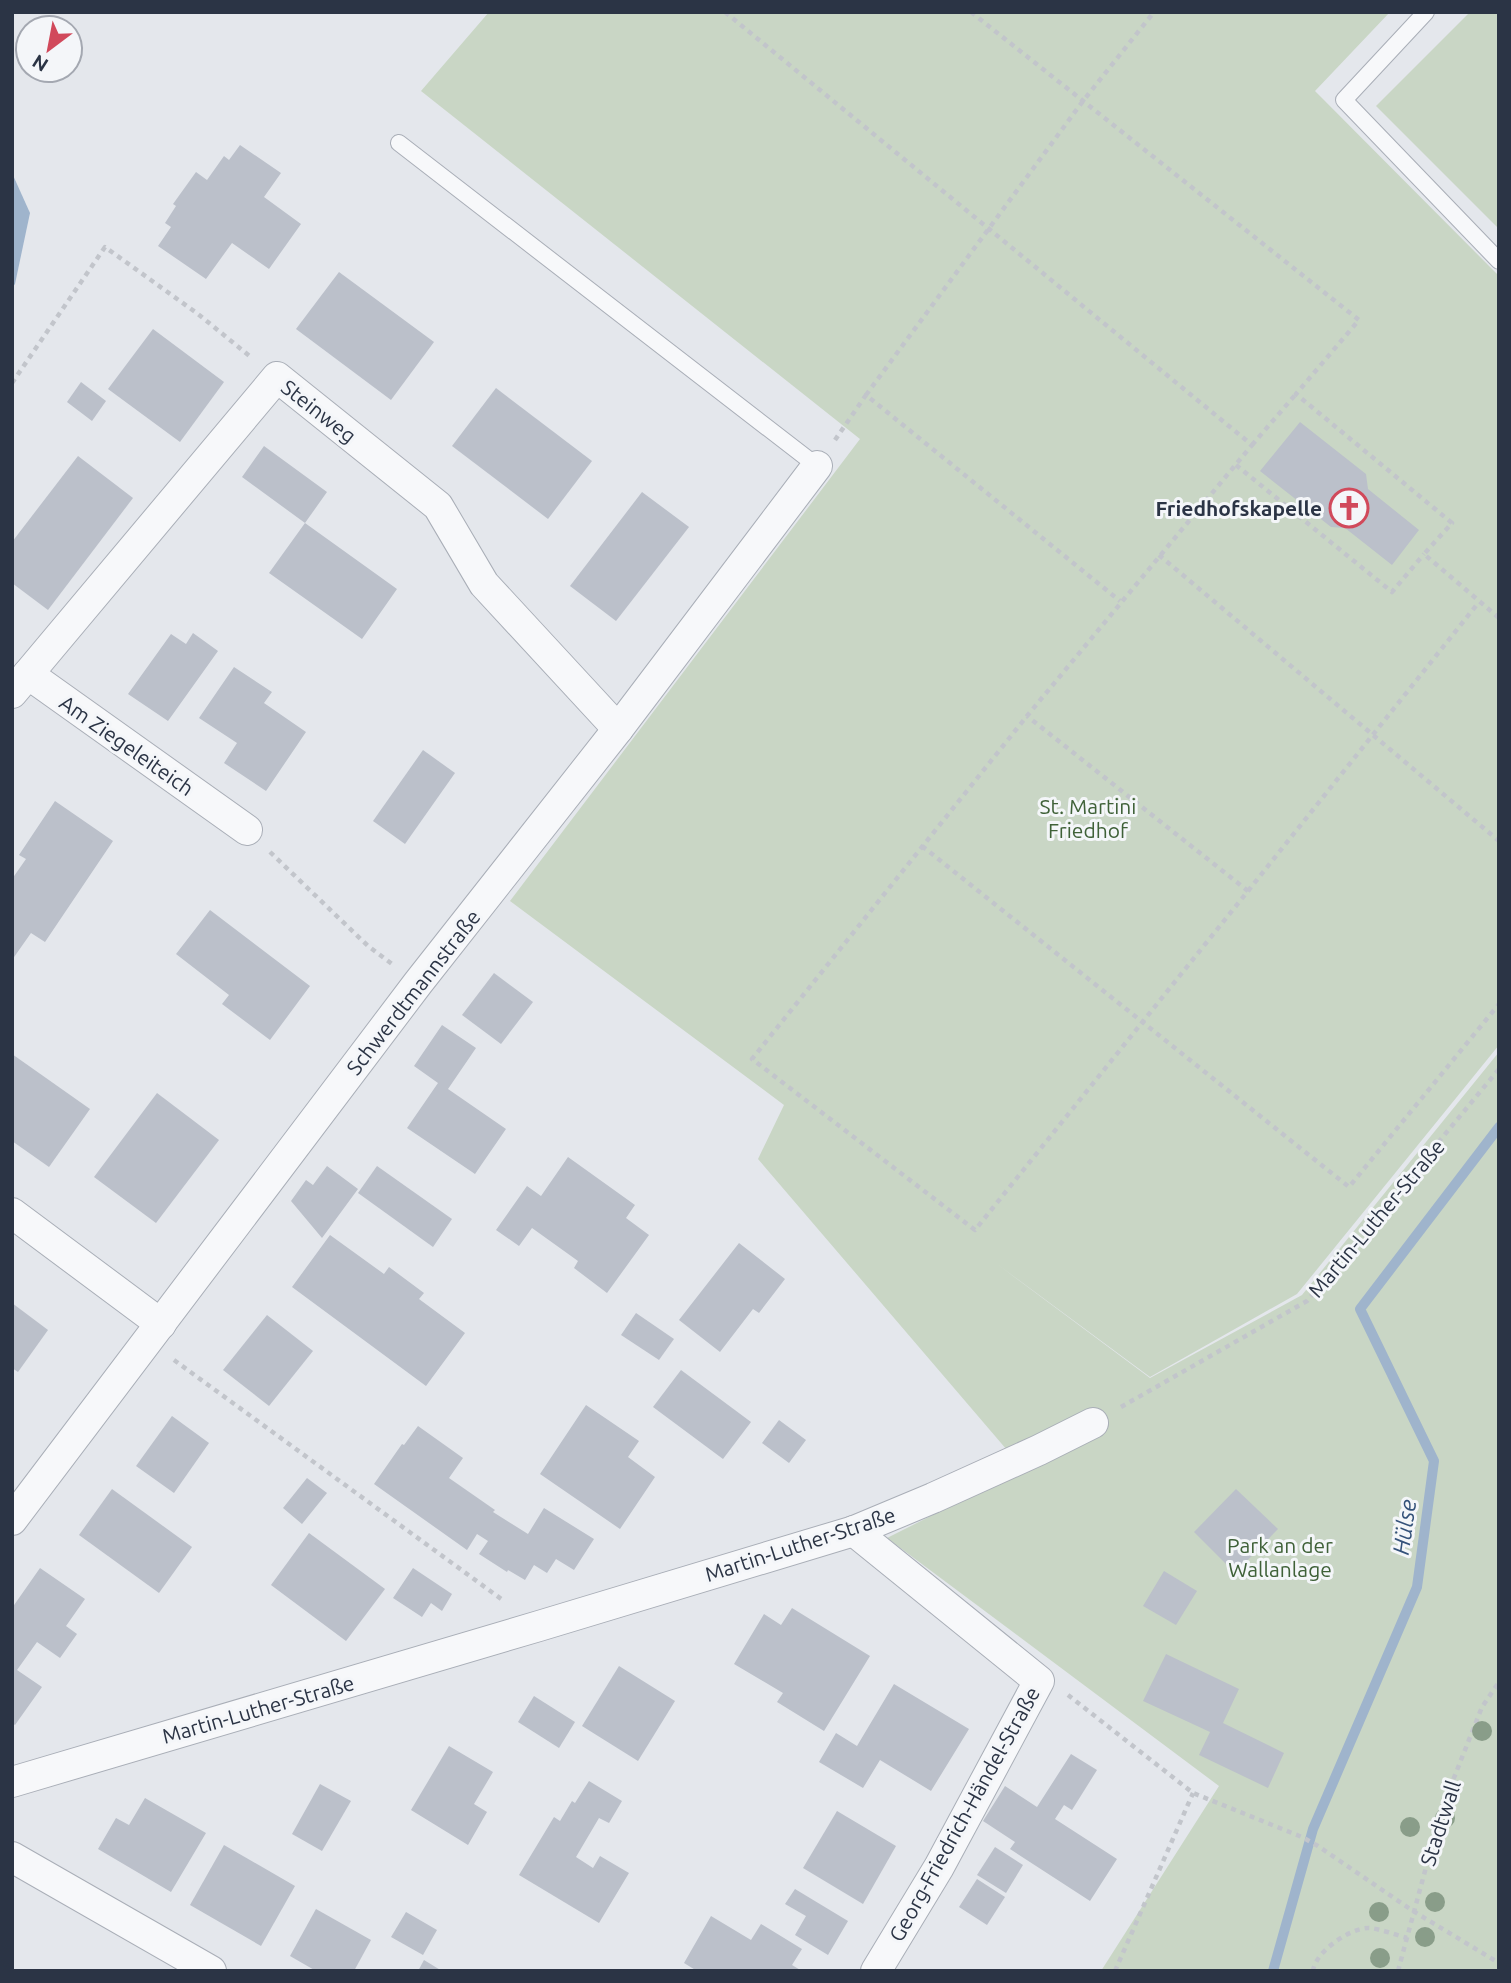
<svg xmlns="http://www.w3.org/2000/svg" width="1511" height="1983" viewBox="0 0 1511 1983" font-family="Ubuntu,sans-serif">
<rect width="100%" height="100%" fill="#e4e7ec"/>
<g fill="#c9d6c5">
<path d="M489 12H1390L1315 91 1499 276V1045L1297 1294 1150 1377 993 1261 1150 1378 1302 1295 1499 1052V1971H1101L1219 1786 887 1538 1100 1431 1007 1450 758 1159 784 1105 510 901 860 439 421 91Z"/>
<path d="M1470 12H1499V229L1376 106Z"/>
</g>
<path fill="#9fb4cc" d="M12 173 30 213 15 284 12 288Z"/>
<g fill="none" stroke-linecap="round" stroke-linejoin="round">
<path stroke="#9fb4cc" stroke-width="10" d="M1273 1971 1313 1829 1417 1587 1434 1461 1360 1309 1499 1127"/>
</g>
<g fill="#bbc0ca">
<path d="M240 145 281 173 264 197 301 224 269 269 232 243 206 279 158 246 171 227 165 223 176 206 173 204 196 172 207 180 224 156 229 160Z"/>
<path d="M339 272 434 342 391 400 296 329Z"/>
<path d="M153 329 224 382 180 442 108 389Z"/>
<path d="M81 382 106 401 92 421 67 402Z"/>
<path d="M496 388 592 461 548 519 452 446Z"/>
<path d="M1300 422 1366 474 1368 489 1419 530 1392 565 1345 528 1331 527 1260 471Z"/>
<path d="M264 446 327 492 305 523 397 589 362 639 269 573 305 523 242 477Z"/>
<path d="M78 456 133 498 48 610 12 583V542Z"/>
<path d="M642 492 689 527 616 621 570 586Z"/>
<path d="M193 633 218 651 168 721 128 694 171 634 186 644Z"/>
<path d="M234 667 272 692 264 703 306 732 266 791 224 763 237 743 199 718Z"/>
<path d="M423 750 455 773 405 844 373 821Z"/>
<path d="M55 801 113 841 45 942 31 933 12 960V879L26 859 19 855Z"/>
<path d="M210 910 310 986 270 1040 222 1004 229 995 176 954Z"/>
<path d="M494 973 533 1002 501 1044 462 1015Z"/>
<path d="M442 1025 476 1048 448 1089 506 1129 475 1174 407 1128 438 1083 414 1066Z"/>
<path d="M12 1054 90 1109 49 1167 12 1141Z"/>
<path d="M157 1093 219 1140 156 1223 94 1177Z"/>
<path d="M568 1157 635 1205 626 1218 649 1235 607 1293 574 1268 578 1261 532 1228 519 1246 496 1230 527 1186 541 1196Z"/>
<path d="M327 1166 358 1189 322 1238 291 1201 306 1180 313 1185Z"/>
<path d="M377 1166 452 1219 433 1247 358 1193Z"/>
<path d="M330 1235 384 1274 389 1267 424 1293 419 1299 465 1333 426 1386 292 1287Z"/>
<path d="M739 1243 785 1279 759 1313 753 1309 720 1352 679 1320Z"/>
<path d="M12 1303 48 1330 18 1372 12 1368Z"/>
<path d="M636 1313 674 1339 659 1360 621 1335Z"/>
<path d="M267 1315 313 1351 269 1406 223 1370Z"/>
<path d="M681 1370 751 1422 723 1459 653 1407Z"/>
<path d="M586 1405 639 1441 628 1457 655 1477 620 1529 540 1474Z"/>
<path d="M172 1416 209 1443 174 1493 136 1466Z"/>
<path d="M779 1420 806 1440 789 1463 762 1443Z"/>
<path d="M418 1426 463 1458 449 1478 495 1510 493 1512 528 1534 544 1508 594 1539 574 1570 556 1559 547 1573 534 1565 525 1580 508 1570 507 1572 479 1554 488 1541 477 1534 467 1550 374 1484 402 1444 404 1445Z"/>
<path d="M307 1478 327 1493 302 1524 283 1508Z"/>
<path d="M112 1489 192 1547 159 1593 79 1535Z"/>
<path d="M1236 1489 1278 1529 1235 1573 1194 1532Z"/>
<path d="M309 1533 385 1589 346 1641 271 1585Z"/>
<path d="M40 1568 85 1599 66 1626 77 1634 60 1658 37 1642 17 1670 42 1687 15 1725 12 1723V1608Z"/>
<path d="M413 1568 452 1594 442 1611 431 1603 422 1617 393 1598Z"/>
<path d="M1164 1571 1197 1591 1176 1625 1143 1606Z"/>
<path d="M792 1608 870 1656 824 1731 777 1702 783 1693 734 1664 764 1614 781 1625Z"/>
<path d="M1166 1654 1239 1689 1223 1723 1284 1753 1268 1788 1199 1755 1210 1732 1143 1701Z"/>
<path d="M619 1666 675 1701 638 1761 582 1726Z"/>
<path d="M894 1684 969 1729 931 1791 880 1760 863 1788 819 1762 836 1733 857 1746Z"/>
<path d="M534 1696 575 1722 559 1748 518 1722Z"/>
<path d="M449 1746 493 1772 474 1804 487 1812 468 1845 411 1810Z"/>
<path d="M1071 1754 1097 1770 1072 1810 1064 1805 1055 1819 1117 1859 1090 1901 1010 1849 1015 1842 983 1821 1005 1786 1037 1807Z"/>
<path d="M589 1781 622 1801 609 1823 599 1818 576 1857 593 1868 600 1856 629 1873 599 1923 519 1875 554 1817 560 1821 572 1801 575 1803Z"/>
<path d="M320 1784 351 1801 322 1851 292 1834Z"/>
<path d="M145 1798 206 1833 171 1892 98 1849 116 1818 129 1825Z"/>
<path d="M837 1811 896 1846 863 1904 803 1868Z"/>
<path d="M224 1845 295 1886 261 1946 190 1905Z"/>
<path d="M995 1847 1023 1865 1006 1893 977 1875Z"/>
<path d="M977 1879 1005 1897 987 1925 959 1907Z"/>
<path d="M795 1889 848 1921 828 1955 795 1935 806 1916 785 1904Z"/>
<path d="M316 1909 371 1940 354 1971H316L290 1956Z"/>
<path d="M406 1912 437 1930 423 1955 391 1937Z"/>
<path d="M711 1916 751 1940 761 1924 802 1949 792 1965 802 1971H697L684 1963Z"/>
<path d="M424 1960 442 1971H418Z"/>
</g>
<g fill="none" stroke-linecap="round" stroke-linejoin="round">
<defs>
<g id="service">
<path d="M1426 12 1344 100 1499 261"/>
<path d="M399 143 817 466"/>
</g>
<g id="minor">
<path d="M28 674 277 377 438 506 484 584 618 729"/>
<path d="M12 693 28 674 247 830"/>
<path d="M12 1213 161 1324"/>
<path d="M12 1520 418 983 618 729 817 466"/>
<path d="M854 1531 1039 1681 939 1867 876 1971"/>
<path d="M12 1782 539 1626 854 1531 933 1498 1039 1450 1093 1423"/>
<path d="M12 1857 211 1971"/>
</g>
</defs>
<use href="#service" stroke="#a9aeb7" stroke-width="18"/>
<use href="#minor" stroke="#a9aeb7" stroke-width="32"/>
<g stroke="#c2c5cb" stroke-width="4.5" stroke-dasharray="5 5" stroke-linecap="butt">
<path d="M725 12 1252 445 1027 716 752 1059 975 1230 1248 891 1027 716"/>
<path d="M971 12 1359 320 1296 394 1452 523 1424 554 1499 618"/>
<path d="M12 383 105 247 198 314 252 358"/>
<path d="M866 395 1083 101 1154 12"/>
<path d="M835 440 866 395 1120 601"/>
<path d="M1252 445 1296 394"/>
<path d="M1236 465 1392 592 1424 554"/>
<path d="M1159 555 1499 841"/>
<path d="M922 846 1349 1187 1499 1004"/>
<path d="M270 852 368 946 392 964"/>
<path d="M1248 891 1479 602"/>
<path d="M174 1360 504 1601"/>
<path d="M1121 1407 1307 1301 1499 1069"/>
<path d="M1068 1695 1193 1793 1302 1837 1318 1846 1413 1911 1499 1963"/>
<path d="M1115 1971 1193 1793"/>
<path d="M1313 1971C1315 1952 1350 1928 1368 1928 1378 1928 1396 1935 1407 1938"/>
<path d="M1398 1971 1442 1808 1482 1707 1499 1682"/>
</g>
<use href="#service" stroke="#f7f8fa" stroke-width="16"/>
<use href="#minor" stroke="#f7f8fa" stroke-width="30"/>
</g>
<g fill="#899d89">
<circle cx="1482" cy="1731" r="10"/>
<circle cx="1445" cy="1818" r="10"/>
<circle cx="1410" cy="1827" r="10"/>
<circle cx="1435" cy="1902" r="10"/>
<circle cx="1379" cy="1912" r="10"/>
<circle cx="1425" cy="1937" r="10"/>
<circle cx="1380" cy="1958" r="10"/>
</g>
<defs>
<symbol id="church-ring" viewBox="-11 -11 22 22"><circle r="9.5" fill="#f4f6f9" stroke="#d1495b" stroke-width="1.5"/><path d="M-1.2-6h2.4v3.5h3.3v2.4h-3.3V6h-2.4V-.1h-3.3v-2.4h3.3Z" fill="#d1495b"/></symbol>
</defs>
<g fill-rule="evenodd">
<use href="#church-ring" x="1327" y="486" width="44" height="44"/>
</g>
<g text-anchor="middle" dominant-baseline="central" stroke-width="6" stroke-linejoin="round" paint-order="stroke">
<g font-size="21" fill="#2b3445" stroke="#f4f6f9">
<text transform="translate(319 411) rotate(38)">Steinweg</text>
<text transform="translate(127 745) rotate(35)">Am Ziegeleiteich</text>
<text transform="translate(413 992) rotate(-52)">Schwerdtmannstraße</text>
<text transform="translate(1376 1218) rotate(-50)">Martin-Luther-Straße</text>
<text transform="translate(800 1544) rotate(-18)">Martin-Luther-Straße</text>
<text transform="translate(258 1709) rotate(-16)">Martin-Luther-Straße</text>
<text transform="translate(964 1814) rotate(-61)">Georg-Friedrich-Händel-Straße</text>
<text transform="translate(1440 1823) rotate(-72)">Stadtwall</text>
</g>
<g font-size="21" font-weight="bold" fill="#2b3445" stroke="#f4f6f9" text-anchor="end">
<text x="1322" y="508">Friedhofskapelle</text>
</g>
<g font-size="21" fill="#3f6138" stroke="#f4f6f9">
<text x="1088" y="806">St. Martini<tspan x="1088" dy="24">Friedhof</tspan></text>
<text x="1280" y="1545">Park an der<tspan x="1280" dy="24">Wallanlage</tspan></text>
</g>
<g font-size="23" font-style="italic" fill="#34527a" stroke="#f4f6f9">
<text transform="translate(1404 1527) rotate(-82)">Hülse</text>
</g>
</g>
<rect width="1511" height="1983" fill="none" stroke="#2b3445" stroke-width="28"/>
<g transform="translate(49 49) rotate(212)"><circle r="33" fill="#f4f6f9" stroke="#a4a8b1" stroke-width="2"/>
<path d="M0-5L12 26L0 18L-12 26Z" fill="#d1495b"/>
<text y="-10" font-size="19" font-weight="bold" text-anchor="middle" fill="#2b3445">N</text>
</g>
</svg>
